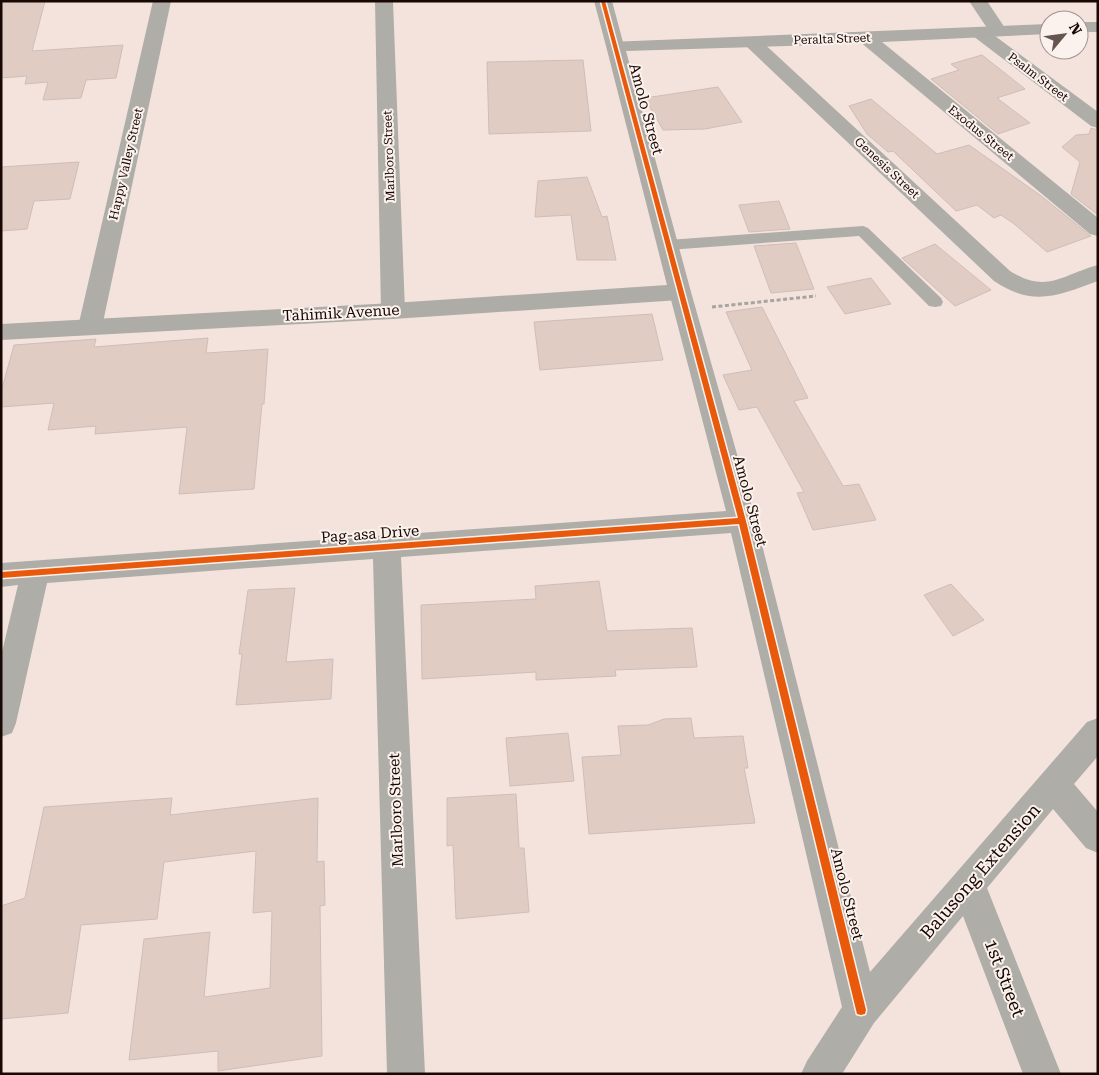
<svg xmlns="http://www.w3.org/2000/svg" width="1099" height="1075" viewBox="0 0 1099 1075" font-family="'Roboto Serif',serif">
<rect width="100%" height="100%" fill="#f4e3dd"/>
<g fill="#e1ccc4" stroke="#cebeb7">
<path d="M1 1H45L32 51 123 45 116 78 86 80 81 98 43 100 48 82 25 84 27 76 1 78Z"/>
<path d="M982 55 1025 89 997 98 1030 123 998 134 931 79 959 70 951 64Z"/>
<path d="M583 60 591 131 489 134 487 62Z"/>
<path d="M718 87 742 122 705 129 663 130 645 98Z"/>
<path d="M871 99 937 154 969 145 1040 195 1091 236 1047 252 1013 223 1001 215 994 218 977 205 956 211 893 151 888 152 867 134 849 106Z"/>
<path d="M1091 128 1098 130V215L1071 194 1080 162 1062 147 1076 135 1089 134Z"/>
<path d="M79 162 70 199 34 201 27 229 1 231V167Z"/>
<path d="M587 177 602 217 607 216 616 260H577L571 215 535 217 538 181Z"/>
<path d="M779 201 790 229 749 232 739 205Z"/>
<path d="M796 243 814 289 771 293 754 246Z"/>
<path d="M935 244 991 290 955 306 902 258Z"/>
<path d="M871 278 891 304 845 314 827 287Z"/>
<path d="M762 307 808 398 794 401 843 486 859 484 876 520 813 530 797 493 804 492 757 407 739 410 723 375 752 370 726 312Z"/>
<path d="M652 314 663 360 540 370 534 322Z"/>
<path d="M208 338 206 353 268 349 264 404H262L254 489 179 494 187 427 95 434 96 426 48 430 54 403 1 407V392L14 345 96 339 94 347Z"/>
<path d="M599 581 607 631 692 628 697 667 615 670 616 676 536 680V672L422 679 421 605 536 599 535 586Z"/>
<path d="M951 584 984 620 953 636 924 595Z"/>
<path d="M295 588 286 662 333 659 331 699 236 705 242 654H239L248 590Z"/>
<path d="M691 718 694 738 743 736 748 768H744L755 823 589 834 582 757 621 755 618 726 648 725 664 719Z"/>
<path d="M568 733 574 781 510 786 506 738Z"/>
<path d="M516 794 519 848H524L529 912 456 919 453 845 447 846V798Z"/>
<path d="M172 798 170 815 318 798 317 862 324 861 325 905 320 906 322 1056 218 1071V1051L129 1060 144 939 210 932 204 997 270 988 272 911 253 913 256 851 164 862 157 919 81 925 68 1013 1 1019V906L25 898 44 807Z"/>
</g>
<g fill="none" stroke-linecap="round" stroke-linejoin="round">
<path stroke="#a7a49f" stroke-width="3" stroke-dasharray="4 2.5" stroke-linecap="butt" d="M712 307 816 296"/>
<path fill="#aeada8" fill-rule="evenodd" d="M863 226 868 228 941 298 943 302 941 306 935 307 929 306 859 236 668 250 663 248 661 245 663 242 668 240Z"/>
<g fill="#aeada8" fill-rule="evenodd">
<path d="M153 1H171L102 327 98 333 90 335 82 333 78 327Z"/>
<path d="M375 1H393L405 311 401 317 393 319 385 317 381 311Z"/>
<path d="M594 1H612L624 46 621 50 615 51 609 50 606 46Z"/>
<path d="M969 1H987L1007 31 1004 35 995 36 1098 112V128L1091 126 973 36 970 32 973 28 979 27 989 31Z"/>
<path d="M865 32 871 33 1098 218V236L1090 234 859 41 856 37 859 33Z"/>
<path d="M752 37 758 38 1010 271C1047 294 1061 275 1098 265V281C1057 296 1033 307 994 281L746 46 743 42 746 38Z"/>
<path d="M680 284 688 287 691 292 756 521 870 972 1087 722 1098 718V756L1074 784 1098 812V853L1086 848 1053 809 987 888 1061 1074H1023L963 916 874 1023 842 1074H801L807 1061 842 1007 731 533 401 557 425 1074H387L373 559 47 583 16 723 12 733 1 737V656L18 585 1 587V563L726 511 669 292 672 287Z"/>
</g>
<g fill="#aeaca6" fill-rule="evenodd">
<rect x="1079" y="22" width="19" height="10"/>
<path d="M1049 24V34L820 45 626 51 691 292 688 297 680 300 393 319 1 340V324L393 303 667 285 606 46 609 42Z"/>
</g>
<defs>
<path id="cycleway" d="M601 1H605L746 521 866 1010 865 1014 861 1015 857 1014 856 1010 739 524 1 578V572L738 518Z"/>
</defs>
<use href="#cycleway" stroke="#fcf2ed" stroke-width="3"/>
<use href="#cycleway" fill="#e8590c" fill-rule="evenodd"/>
</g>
<g text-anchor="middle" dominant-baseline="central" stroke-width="4" stroke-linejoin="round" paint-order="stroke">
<g font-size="12" fill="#180803" stroke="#fcf2ed">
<text transform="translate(832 39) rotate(-2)">Peralta Street</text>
<text transform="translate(1038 77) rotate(37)">Psalm Street</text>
<text transform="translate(981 133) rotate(39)">Exodus Street</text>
<text transform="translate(389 156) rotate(-92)">Marlboro Street</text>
<text transform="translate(126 164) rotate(-77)">Happy Valley Street</text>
<text transform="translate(887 168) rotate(43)">Genesis Street</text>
</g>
<g font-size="15" fill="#180803" stroke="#fcf2ed">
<text transform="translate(646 109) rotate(75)">Amolo Street</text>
<text transform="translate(341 313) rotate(-3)">Tahimik Avenue</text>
<text transform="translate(750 501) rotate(75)">Amolo Street</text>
<text transform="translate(370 534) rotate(-4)">Pag-asa Drive</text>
<text transform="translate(396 810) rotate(-92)">Marlboro Street</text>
<text transform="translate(847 894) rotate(76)">Amolo Street</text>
</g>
<g font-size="18" fill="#180803" stroke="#fcf2ed">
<text transform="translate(980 871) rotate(-49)">Balusong Extension</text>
<text transform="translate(1005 978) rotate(69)">1st Street</text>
</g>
</g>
<rect width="1099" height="1075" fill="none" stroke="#180803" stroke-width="5"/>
<g transform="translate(1064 35) rotate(61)"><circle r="24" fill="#fcf2ed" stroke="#a1948f"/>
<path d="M0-4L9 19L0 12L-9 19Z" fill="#65554f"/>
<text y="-8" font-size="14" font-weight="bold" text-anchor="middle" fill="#180803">N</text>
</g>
</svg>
